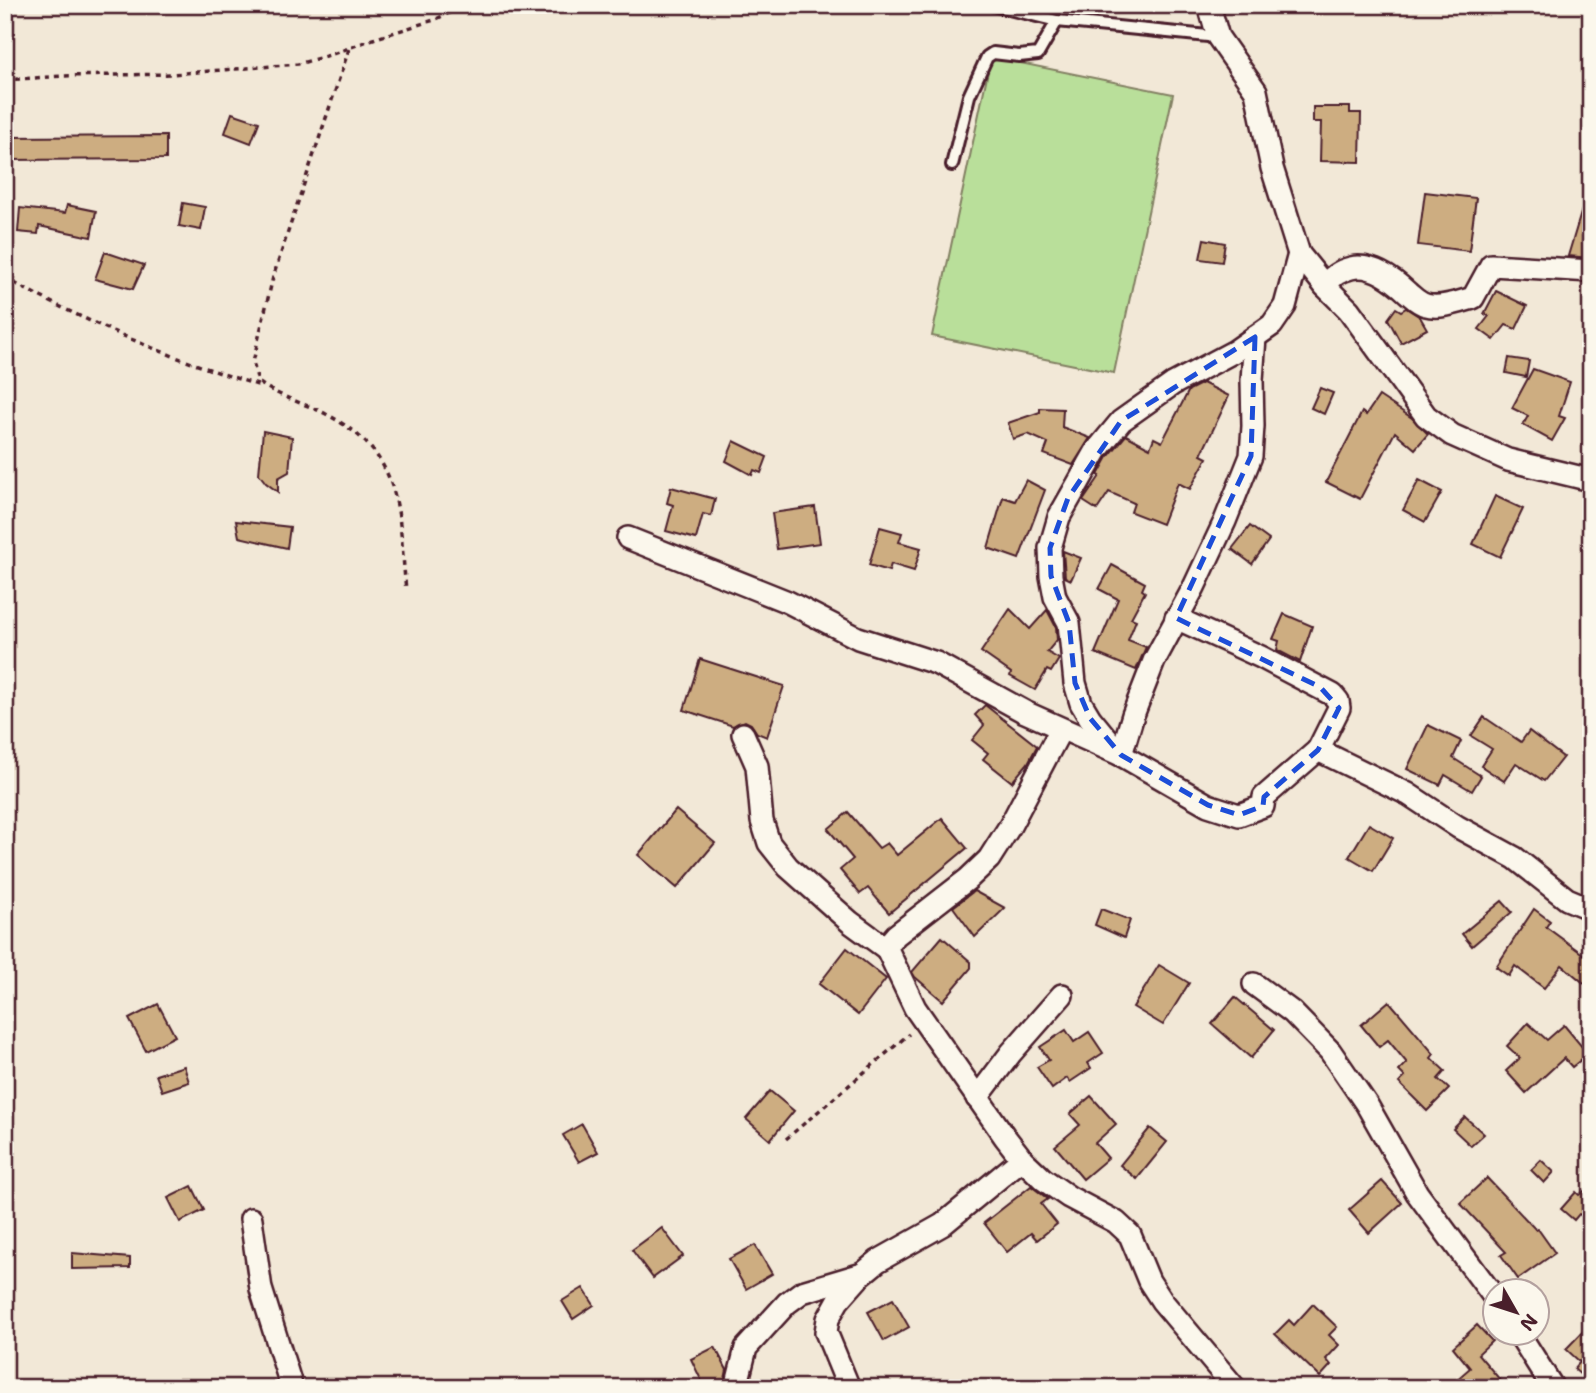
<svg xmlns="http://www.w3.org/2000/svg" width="1596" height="1393" viewBox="0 0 1596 1393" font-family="'Shantell Sans',sans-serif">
<rect width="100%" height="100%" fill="#f2e8d7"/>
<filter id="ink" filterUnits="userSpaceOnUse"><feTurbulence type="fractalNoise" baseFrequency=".0143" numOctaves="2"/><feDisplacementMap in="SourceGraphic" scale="14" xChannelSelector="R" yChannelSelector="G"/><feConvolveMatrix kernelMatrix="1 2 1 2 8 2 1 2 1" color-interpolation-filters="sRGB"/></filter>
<g filter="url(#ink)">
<path fill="#b9df9a" stroke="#827f62" stroke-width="2" d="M991 57 1173 94 1114 373 932 336Z"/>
<g fill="#cdad81" stroke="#4a1f2b" stroke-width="2">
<path d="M1313 107H1350V113H1361L1360 162 1320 161 1321 122H1313Z"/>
<path d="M232 113 259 122 251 143 225 133Z"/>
<path d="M166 136V159L5 160V137Z"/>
<path d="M1425 192 1476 198 1469 251 1418 245Z"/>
<path d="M1587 193 1591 194V258L1568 256Z"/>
<path d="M183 203 205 207 201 230 179 226Z"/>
<path d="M67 205 96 211 91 237 39 226 38 234 18 232 20 208 65 213Z"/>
<path d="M1204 239 1225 243 1222 262 1200 259Z"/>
<path d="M105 252 144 265 133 289 95 279Z"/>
<path d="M1496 291 1527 306 1516 329 1506 325 1494 340 1479 329 1489 316 1484 314Z"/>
<path d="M1396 308 1401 311 1406 308 1420 317 1427 329 1401 343 1388 319Z"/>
<path d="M1509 358 1529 361 1526 377 1506 373Z"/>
<path d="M1533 369 1570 382 1559 416 1565 418 1552 441 1523 425 1528 416 1512 408Z"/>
<path d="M1203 383 1229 396 1201 455 1207 458 1190 489 1178 483 1162 524 1131 512 1134 503 1109 492 1097 510 1083 501 1100 476 1098 475 1108 457 1126 435 1150 448 1154 438 1162 442 1189 390Z"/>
<path d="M1320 388 1333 393 1324 414 1311 408Z"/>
<path d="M1379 396 1412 418 1428 434 1415 449 1395 432 1360 499 1326 482 1362 412 1366 415Z"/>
<path d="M1040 408 1063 409 1062 427 1090 438 1073 465 1044 454 1048 443 1028 434 1013 439 1008 423 1040 412Z"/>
<path d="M263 431 292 437 289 472 278 478V492L266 483 259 474Z"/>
<path d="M734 441 767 457 761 473 754 470 752 475 726 461Z"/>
<path d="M1026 480 1045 490 1019 559 988 548 1003 497 1015 501Z"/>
<path d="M1419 480 1442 492 1425 522 1403 510Z"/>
<path d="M671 487 715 499 711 516 703 514 696 539 666 531 673 505 667 503Z"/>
<path d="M1495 496 1523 509 1500 557 1473 544Z"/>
<path d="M815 507 820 543 777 549 772 513Z"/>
<path d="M236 521 290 527 287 548 239 537Z"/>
<path d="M1250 526 1269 540 1252 564 1232 549Z"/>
<path d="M880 527 902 533 899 542 921 548 914 571 891 564 889 571 869 565Z"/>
<path d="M1063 551 1081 558 1071 580 1065 577Z"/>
<path d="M1112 565 1145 583 1142 590 1145 592 1131 618 1136 620 1128 640 1146 647 1136 670 1095 653 1118 599 1099 589Z"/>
<path d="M1010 609 1030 629 1047 610 1056 627 1057 640 1047 652 1059 659 1051 672 1047 670 1035 690 1010 676 1011 673 981 652Z"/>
<path d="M1284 614 1312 626 1300 662 1277 650 1279 641 1273 639Z"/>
<path d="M700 659 784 686 767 737 757 733 751 724 745 721 733 726 684 710Z"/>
<path d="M985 705 1037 746 1028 763 1012 782 983 759 988 753 972 740 984 725 975 715Z"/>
<path d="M1484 717 1521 742 1529 731 1563 757 1544 781 1516 763 1504 781 1481 766 1492 749 1471 736Z"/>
<path d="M1428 725 1461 741 1453 758 1481 776 1472 791 1445 775 1440 785 1407 769Z"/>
<path d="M676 810 715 843 677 888 638 855Z"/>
<path d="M848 812 879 848 887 843 897 855 942 818 967 848 889 913 868 888 860 894 840 870 853 859 828 829Z"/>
<path d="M1369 824 1393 838 1373 871 1349 857Z"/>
<path d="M974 891 1005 908 975 937 953 907Z"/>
<path d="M1502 901 1512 912 1472 946 1462 934Z"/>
<path d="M1101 909 1130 920 1124 938 1095 925Z"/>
<path d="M1534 909 1550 921 1546 927 1591 960V989L1562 965 1544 988 1515 966 1509 976 1496 967Z"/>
<path d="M942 937 971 962V968L943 1001 915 977 912 972Z"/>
<path d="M847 948 886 979 858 1015 819 984Z"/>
<path d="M1159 965 1189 983 1163 1025 1133 1007Z"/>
<path d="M1235 997 1274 1030 1251 1058 1212 1024Z"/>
<path d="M1389 1001 1434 1054 1431 1058 1445 1071 1438 1079 1449 1089 1427 1111 1399 1083 1405 1077 1399 1071 1407 1063 1388 1040 1379 1047 1361 1025Z"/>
<path d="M158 1004 175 1036 146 1051 129 1019Z"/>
<path d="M1528 1023 1547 1040 1564 1025 1588 1054 1572 1067 1564 1058 1526 1093 1506 1071 1520 1058 1507 1046Z"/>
<path d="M1066 1030 1074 1042 1089 1032 1103 1053 1088 1063 1091 1068 1070 1082 1067 1078 1052 1089 1037 1067 1049 1060 1040 1047Z"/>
<path d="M184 1066 189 1082 162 1091 156 1075Z"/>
<path d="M770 1091 794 1111 770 1140 746 1119Z"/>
<path d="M1091 1096 1116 1124 1095 1143 1108 1158 1083 1179 1055 1146 1080 1125 1070 1114Z"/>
<path d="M1465 1117 1484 1134 1471 1146 1453 1129Z"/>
<path d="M582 1124 598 1152 579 1162 563 1135Z"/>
<path d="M1150 1128 1167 1142 1137 1179 1120 1165Z"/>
<path d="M1541 1160 1554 1172 1544 1183 1531 1170Z"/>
<path d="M1487 1178 1536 1230 1538 1229 1555 1253 1518 1279 1501 1255 1506 1252 1460 1203Z"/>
<path d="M1382 1181 1402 1203 1369 1233 1349 1210Z"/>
<path d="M192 1186 204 1210 180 1222 168 1198Z"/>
<path d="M1031 1186 1048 1199 1041 1204 1057 1224 1037 1240 1031 1233 1007 1252 984 1223Z"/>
<path d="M1591 1186V1222L1579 1214 1574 1220 1561 1209 1576 1192 1579 1195Z"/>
<path d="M662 1228 683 1256 653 1278 632 1250Z"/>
<path d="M755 1245 772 1274 746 1289 729 1259Z"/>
<path d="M72 1253 130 1258V1268L72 1269Z"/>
<path d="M583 1288 594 1305 573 1319 562 1301Z"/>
<path d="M893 1299 909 1327 884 1341 868 1312Z"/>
<path d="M1313 1304 1337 1327 1329 1335 1339 1345 1326 1359 1331 1365 1320 1377 1275 1334 1289 1320 1294 1325Z"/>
<path d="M1591 1323V1384L1574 1369 1580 1362 1566 1349Z"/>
<path d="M1477 1325 1492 1341 1478 1354 1507 1388H1447L1470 1368 1453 1347Z"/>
<path d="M715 1347 727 1370 723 1388H705L691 1359Z"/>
</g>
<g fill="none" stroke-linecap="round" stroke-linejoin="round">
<defs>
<g id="service">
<path d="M993 5 1057 21 1218 37"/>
<path d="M952 165 969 96 987 57 993 53 1019 56 1038 54 1057 21"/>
</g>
<g id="minor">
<path d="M1209 5 1218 37 1256 91 1272 168 1299 254 1325 286 1349 310 1426 416 1452 435 1508 460 1591 480"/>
<path d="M1325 286C1332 276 1339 271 1351 268 1372 263 1393 279 1408 293 1414 298 1418 303 1426 305 1440 309 1459 302 1473 298L1491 265 1591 271"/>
<path d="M628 538 788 602 858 638 936 663 1025 712 1121 755 1208 805 1239 815 1263 806 1264 797 1318 750 1408 794 1458 827 1515 858 1567 899 1591 909"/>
<path d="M1176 618 1261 657 1333 695 1338 701 1339 708 1318 750"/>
<path d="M1061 729 1010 826 989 859 968 879 896 935 890 942 887 949 915 1008 1005 1137 1022 1159 1043 1179 1069 1197 1116 1222 1130 1235 1149 1281 1162 1301 1235 1388"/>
<path d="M743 734 757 766 762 821 769 843 788 867 850 922 887 949"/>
<path d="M1117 751 1090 718 1081 703 1075 683 1069 623 1055 597 1051 576 1050 548 1059 517 1097 450 1121 421 1173 384 1235 351 1272 325 1285 306 1299 254"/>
<path d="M1121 755 1133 715 1154 661 1194 587 1225 521 1251 456 1253 426 1252 380 1255 337"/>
<path d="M1254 984 1292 1012 1330 1051 1367 1105 1417 1193 1494 1297"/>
<path d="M977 1098 1011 1053 1062 995"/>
<path d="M251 1219 261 1289 292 1388"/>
<path d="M1519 1334 1553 1388"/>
<path d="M736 1388 746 1348 787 1303 802 1292 859 1275"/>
<path d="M849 1388 826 1332 828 1319 838 1301 861 1275 878 1261 942 1225 1022 1159"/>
</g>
</defs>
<use href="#service" stroke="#4a1f2b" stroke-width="16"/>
<use href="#minor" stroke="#4a1f2b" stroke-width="26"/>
<g stroke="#4a1f2b" stroke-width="3.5" stroke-dasharray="5 5" stroke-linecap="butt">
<path d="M349 49 273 277 253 362 258 382C279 397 304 403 326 414 405 455 398 512 406 590"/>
<path d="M5 80 63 76 172 74 298 64 333 54 373 39 434 20 466 5"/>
<path d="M5 278C87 323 172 359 261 386"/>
<path d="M786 1139 909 1034"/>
</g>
<use href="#service" stroke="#fbf7ec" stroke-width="10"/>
<use href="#minor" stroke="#fbf7ec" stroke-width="21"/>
</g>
</g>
<path fill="none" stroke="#1d4ed8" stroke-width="5" stroke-dasharray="14 9" stroke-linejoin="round" d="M1255 337 1251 456 1176 618 1320 687 1339 708 1318 750 1264 797 1263 806 1239 815 1208 805 1121 755 1090 718 1075 683 1069 623 1051 576 1050 548 1068 498 1121 421Z"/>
<rect width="1596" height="1393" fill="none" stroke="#fbf7ec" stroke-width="28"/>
<rect x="14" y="14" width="1568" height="1365" fill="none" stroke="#4a1f2b" stroke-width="2.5" filter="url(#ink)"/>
<g transform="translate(1516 1312) rotate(129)"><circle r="33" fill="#fbf7ec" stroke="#b4a19f" stroke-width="2"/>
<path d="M0-5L12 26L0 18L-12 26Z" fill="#4a1f2b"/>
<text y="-10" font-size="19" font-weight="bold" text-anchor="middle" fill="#4a1f2b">N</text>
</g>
</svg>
